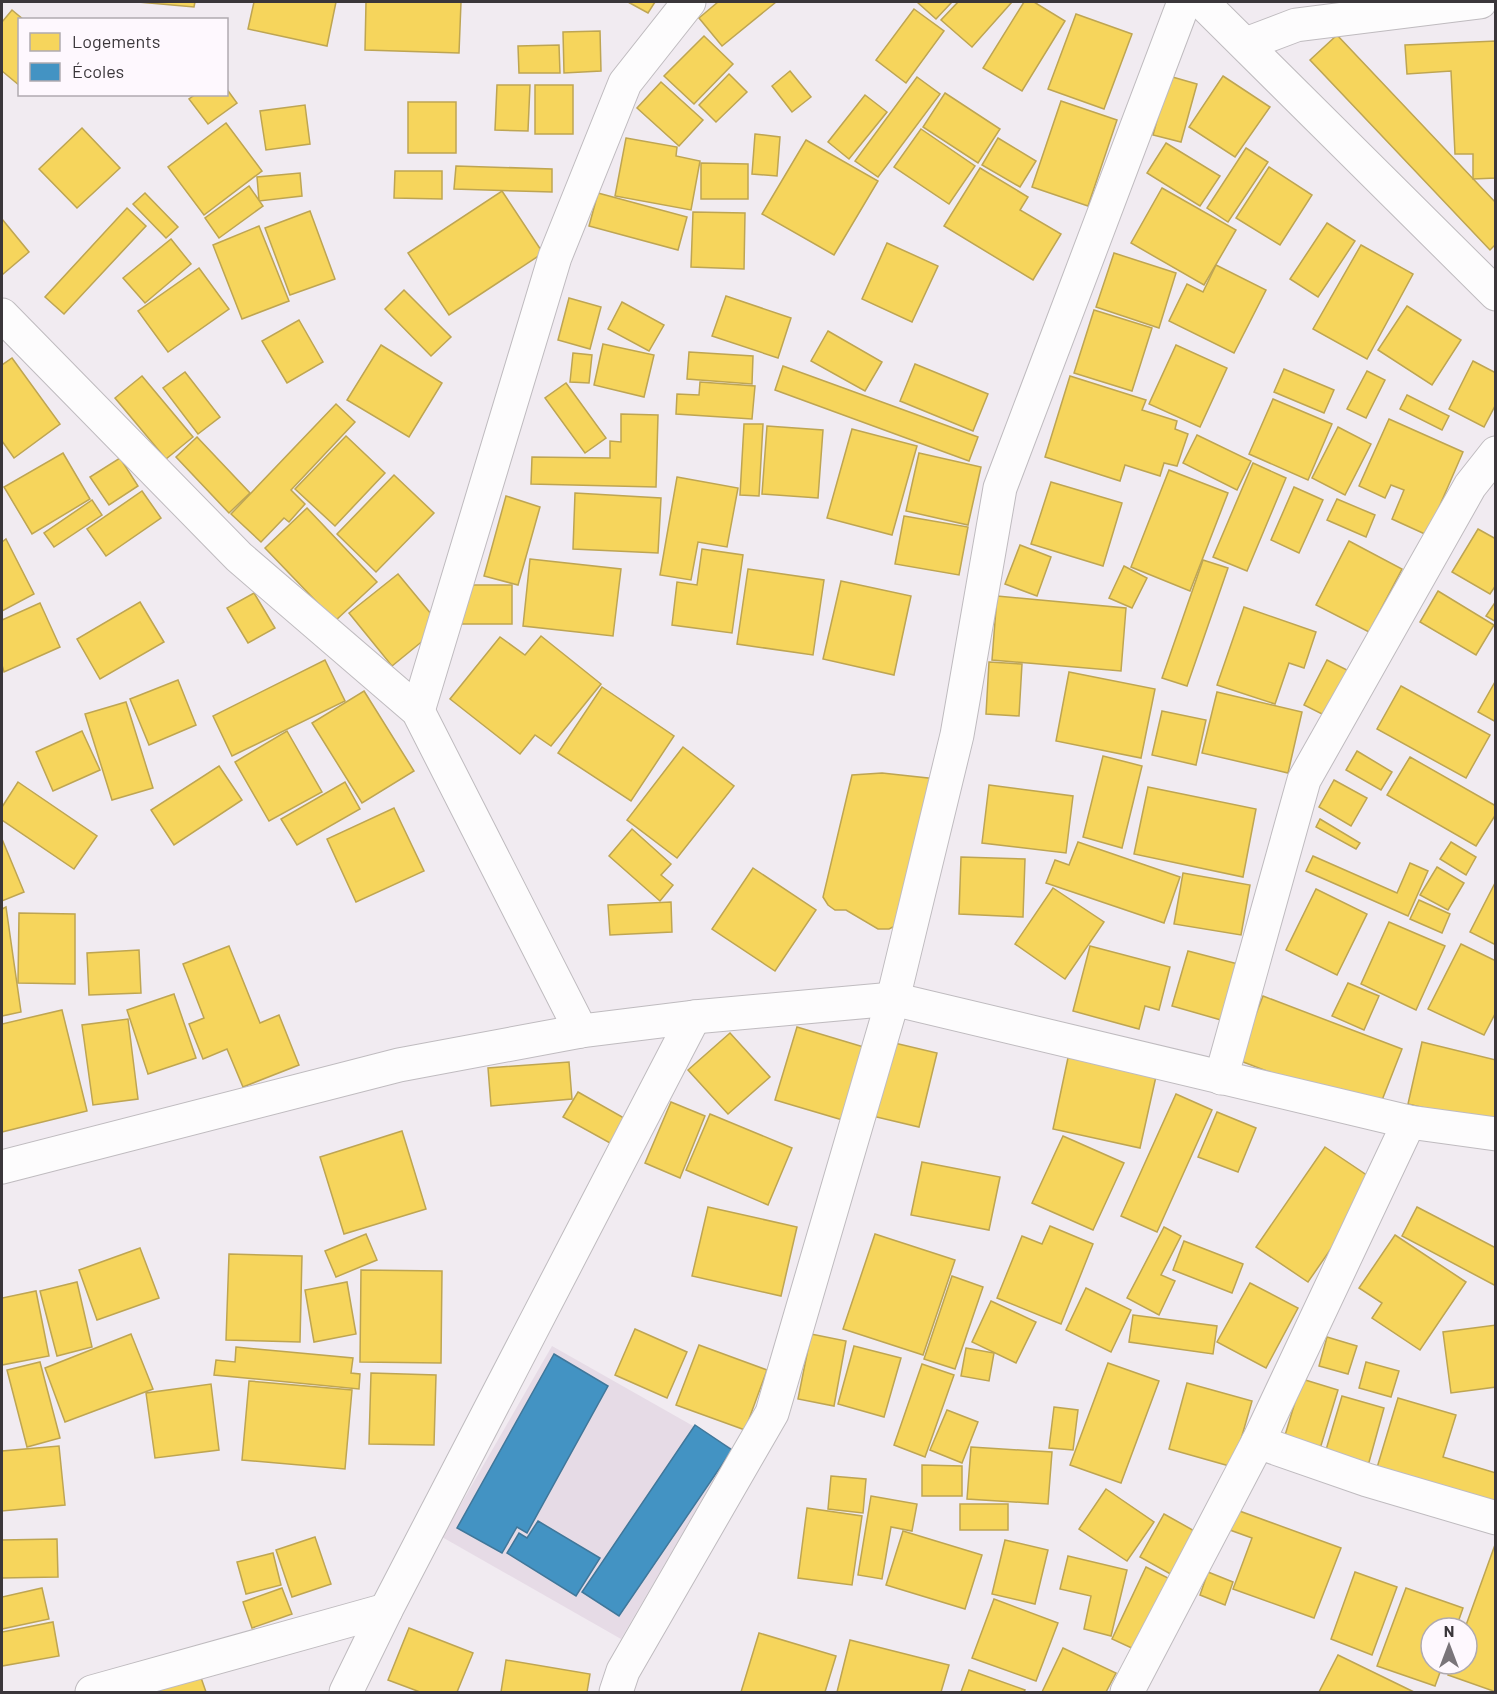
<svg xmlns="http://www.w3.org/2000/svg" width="1497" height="1694" viewBox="0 0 1497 1694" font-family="Barlow,sans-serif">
<rect width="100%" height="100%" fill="#f1ebf1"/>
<path fill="#e6dbe6" d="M552 1346 732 1448 621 1639 442 1537Z"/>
<g fill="#f6d55c" stroke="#bea552" stroke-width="1.5">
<path d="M138 2H195L194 7Z"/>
<path d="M254 2H336L327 46 248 29Z"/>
<path d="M366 2H461L459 53 365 50Z"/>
<path d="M628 2H655L648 13Z"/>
<path d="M718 2H776L722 46 699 18Z"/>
<path d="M917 2H952L936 19Z"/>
<path d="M958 2H1012L972 47 941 20Z"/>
<path d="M1024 2H1034L1065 21 1022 91 983 68Z"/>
<path d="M914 9 944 31 906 83 876 60Z"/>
<path d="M12 10 24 20H20V86L2 71V22Z"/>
<path d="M1076 14 1132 34 1104 109 1048 89Z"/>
<path d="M600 31 601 71 564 73 563 32Z"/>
<path d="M1337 35 1496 203V244L1490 250 1310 60Z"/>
<path d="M704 36 733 64 694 104 664 76Z"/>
<path d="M1496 41V178L1473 179V154H1455L1451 71 1407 74 1405 45Z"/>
<path d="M559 45 560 73H519L518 46Z"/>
<path d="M790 71 811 97 792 112 772 86Z"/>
<path d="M729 74 747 92 716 122 699 105Z"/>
<path d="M1169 76 1197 84 1181 142 1153 135Z"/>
<path d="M1223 76 1270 107 1235 157 1189 127Z"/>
<path d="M917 77 940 94 878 177 855 161Z"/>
<path d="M661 82 703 120 679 146 637 108Z"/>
<path d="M497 85H530L528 131 495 130Z"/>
<rect x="535" y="85" width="38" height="49"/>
<path d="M226 88 237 103 208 124 189 99 196 94H226Z"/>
<path d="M945 93 1000 129 978 163 923 127Z"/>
<path d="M865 95 887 112 849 159 828 142Z"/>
<path d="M1061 101 1117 120 1088 206 1032 187Z"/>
<rect x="408" y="102" width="48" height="51"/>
<path d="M305 105 310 144 266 150 260 111Z"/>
<path d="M226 123 262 171 204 215 168 167Z"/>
<path d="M82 128 120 168 77 208 39 169Z"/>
<path d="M921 129 975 166 949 204 894 167Z"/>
<path d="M755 134 780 137 777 176 752 174Z"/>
<path d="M626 138 677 147 676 156 700 161 691 210 615 196Z"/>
<path d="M998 138 1036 161 1020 187 982 165Z"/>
<path d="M806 140 878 181 834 255 762 214Z"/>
<path d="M1166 143 1220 176 1200 206 1147 173Z"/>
<path d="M1246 148 1268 162 1228 222 1207 208Z"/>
<path d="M701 163 748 164V199H701Z"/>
<path d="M456 166 552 169V192L454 189Z"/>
<path d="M1269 167 1312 195 1280 245 1236 218Z"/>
<path d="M980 168 1028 197 1020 210 1061 234 1033 280 944 226Z"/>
<path d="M395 171H442V199L394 198Z"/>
<path d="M300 173 302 196 259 201 257 177Z"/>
<path d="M249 186 263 206 219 238 205 218Z"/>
<path d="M1162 188 1236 230 1204 285 1131 243Z"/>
<path d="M502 191 543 253 449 315 408 253Z"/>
<path d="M145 193 178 227 166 238 133 204Z"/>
<path d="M598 193 687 217 678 250 589 226Z"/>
<path d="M127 208 146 226 64 314 45 297Z"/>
<path d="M310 211 335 279 290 295 265 228Z"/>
<path d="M693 212 745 213 744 269 691 267Z"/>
<path d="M2 219 29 252 2 275Z"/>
<path d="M1327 223 1355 241 1318 297 1290 279Z"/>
<path d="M259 226 289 301 242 319 213 245Z"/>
<path d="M171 239 191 264 145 303 123 278Z"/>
<path d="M887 243 938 266 912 322 862 299Z"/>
<path d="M1361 245 1413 274 1367 359 1313 329Z"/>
<path d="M1114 253 1176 273 1159 328 1096 307Z"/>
<path d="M1216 265 1266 290 1234 353 1169 321 1187 284 1203 292Z"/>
<path d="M199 268 229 309 168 352 138 311Z"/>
<path d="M404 290 451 337 431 356 385 309Z"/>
<path d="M726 296 791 318 778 358 712 336Z"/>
<path d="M569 298 601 307 590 349 558 340Z"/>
<path d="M622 302 664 325 649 351 608 329Z"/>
<path d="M1407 306 1461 340 1432 385 1378 350Z"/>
<path d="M1094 310 1152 328 1132 391 1074 373Z"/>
<path d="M299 320 323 362 287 383 262 341Z"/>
<path d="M828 331 882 362 865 391 811 361Z"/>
<path d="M603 344 654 355 644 397 594 385Z"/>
<path d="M381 345 442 383 409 437 347 400Z"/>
<path d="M1176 345 1227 368 1200 427 1149 404Z"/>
<path d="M689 352 753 356 752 384 687 379Z"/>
<path d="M573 353 592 355 589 383 570 382Z"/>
<path d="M12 358 60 424 14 458 2 441V365Z"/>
<path d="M1473 361 1496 373V404L1484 427 1449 409Z"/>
<path d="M915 364 988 394 973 431 900 401Z"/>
<path d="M783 366 978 437 969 461 775 390Z"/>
<path d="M1284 369 1334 390 1324 413 1274 392Z"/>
<path d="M1367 371 1385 380 1366 418 1347 409Z"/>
<path d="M185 372 220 417 198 434 163 388Z"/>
<path d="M142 376 193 437 166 459 115 398Z"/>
<path d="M1070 376 1146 400 1142 410 1177 421 1175 429 1188 434 1177 466 1164 463 1160 476 1125 465 1120 481 1045 457Z"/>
<path d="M700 382 755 386 752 419 676 414 677 394 699 395Z"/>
<path d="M566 383 606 438 585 453 545 398Z"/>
<path d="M1407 395 1449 416 1442 430 1400 409Z"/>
<path d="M1273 399 1332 424 1308 480 1249 454Z"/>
<path d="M336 404 355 422 291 490 305 504 289 522 284 518 261 542 231 514Z"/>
<path d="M621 414 658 415 656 487 531 484 532 457 610 458V441L621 442Z"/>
<path d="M1389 419 1463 452 1427 535 1392 519 1404 490 1391 485 1385 498 1359 486Z"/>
<path d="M744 424H763L759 496 740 495Z"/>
<path d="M767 426 823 430 818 498 762 494Z"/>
<path d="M1338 427 1371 444 1345 495 1312 478Z"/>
<path d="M852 429 917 446 892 535 827 518Z"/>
<path d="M1197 435 1251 461 1237 490 1183 463Z"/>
<path d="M346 436 385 473 335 526 295 489Z"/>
<path d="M197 437 250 493 229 513 176 457Z"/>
<path d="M63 453 90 499 32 534 4 487Z"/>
<path d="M919 453 981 467 968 525 906 511Z"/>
<path d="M120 458 138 486 109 505 90 477Z"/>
<path d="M1253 463 1286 478 1247 571 1213 557Z"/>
<path d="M1169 470 1228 493 1190 591 1131 567Z"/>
<path d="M394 475 434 513 376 572 337 534Z"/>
<path d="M677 477 738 488 727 547 698 542 691 580 660 575Z"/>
<path d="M1051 482 1122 503 1103 566 1031 544Z"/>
<path d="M1294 487 1323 500 1299 553 1271 540Z"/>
<path d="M142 491 161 518 106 556 87 529Z"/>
<path d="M575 493 661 498 658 553 573 549Z"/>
<path d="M506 496 540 507 518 585 484 576Z"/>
<path d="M1337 499 1375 515 1366 537 1327 520Z"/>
<path d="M92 500 102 515 54 547 44 533Z"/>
<path d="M307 508 377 582 335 621 265 548Z"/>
<path d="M904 516 968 527 959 575 895 564Z"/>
<path d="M1478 529 1496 539V585L1490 594 1452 572Z"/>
<path d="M6 539 34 594 2 611V542Z"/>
<path d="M1349 541 1402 569 1369 632 1316 605Z"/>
<path d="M1020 545 1051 557 1037 596 1005 584Z"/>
<path d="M702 549 743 555 732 633 672 625 677 582 697 585Z"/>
<path d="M530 559 621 569 613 636 523 626Z"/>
<path d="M1203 560 1228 568 1187 686 1162 678Z"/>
<path d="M1124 566 1147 578 1132 608 1109 598Z"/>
<path d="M748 569 824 580 813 655 737 644Z"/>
<path d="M398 574 441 626 392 666 349 613Z"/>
<path d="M841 581 911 596 894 675 823 659Z"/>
<rect x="461" y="585" width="51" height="39"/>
<path d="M1438 591 1494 625 1476 655 1420 622Z"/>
<path d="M254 593 275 628 248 643 227 608Z"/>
<path d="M997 596 1126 608 1121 671 992 660Z"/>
<path d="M1496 601V622L1486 616Z"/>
<path d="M140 602 164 642 100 679 77 639Z"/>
<path d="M40 603 60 647 4 672 2 665V620Z"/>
<path d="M1244 607 1316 632 1304 668 1289 663 1275 704 1217 685Z"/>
<path d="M541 636 601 684 551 746 535 735 520 754 450 699 500 637 525 655Z"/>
<path d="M325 660 345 701 232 756 213 716Z"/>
<path d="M1327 660 1353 673 1330 718 1304 705Z"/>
<path d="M989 662 1022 664 1019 716 986 714Z"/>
<path d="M1069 672 1155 689 1141 758 1056 741Z"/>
<path d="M178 680 196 725 149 745 130 699Z"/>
<path d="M1496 680V722L1478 712Z"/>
<path d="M1401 686 1490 735 1466 778 1377 729Z"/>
<path d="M602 687 674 736 631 801 558 753Z"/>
<path d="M364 691 414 771 362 803 312 723Z"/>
<path d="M1217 692 1302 712 1288 773 1202 753Z"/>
<path d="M126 702 153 788 112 800 85 714Z"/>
<path d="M1162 711 1206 720 1196 765 1152 755Z"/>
<path d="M82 731 100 770 53 791 36 752Z"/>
<path d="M287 731 322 792 269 821 235 762Z"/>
<path d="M683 747 734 786 677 858 627 820Z"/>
<path d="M1357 751 1392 772 1381 790 1346 770Z"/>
<path d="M1103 756 1142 766 1122 848 1083 837Z"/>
<path d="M1410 757 1496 806V814L1476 846 1387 795Z"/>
<path d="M219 766 242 800 174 845 151 810Z"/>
<path d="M882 773 937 779 901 923 889 929H878L846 910H835L828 905 823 897 852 775Z"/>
<path d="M1334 780 1367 798 1351 826 1319 807Z"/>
<path d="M18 782 97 836 74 869 2 820V807Z"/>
<path d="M345 782 360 809 297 845 281 819Z"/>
<path d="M989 785 1073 796 1066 853 982 843Z"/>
<path d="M1148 787 1256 809 1243 877 1134 854Z"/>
<path d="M394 808 424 871 356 902 327 839Z"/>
<path d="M1320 819 1360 843 1356 849 1316 827Z"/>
<path d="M632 829 671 864 661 875 673 885 660 901 609 856Z"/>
<path d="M2 839 24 892 2 901Z"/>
<path d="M1078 842 1180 877 1164 923 1046 883 1055 860 1069 865Z"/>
<path d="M1451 842 1476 857 1466 875 1440 859Z"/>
<path d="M1313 856 1397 893 1410 863 1428 871 1408 916 1306 871Z"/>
<path d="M961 857 1025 859 1023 917 959 914Z"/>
<path d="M1437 867 1464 883 1448 910 1420 895Z"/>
<path d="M753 868 816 910 775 971 712 929Z"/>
<path d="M1183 873 1250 885 1241 935 1174 924Z"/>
<path d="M1496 881V945L1470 932Z"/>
<path d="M1053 888 1104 922 1065 979 1015 944Z"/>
<path d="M1316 889 1367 914 1337 975 1286 950Z"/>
<path d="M1419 900 1450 914 1442 933 1410 919Z"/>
<path d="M671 902 672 932 610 935 608 905Z"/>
<path d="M6 907 21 1012 2 1016V909Z"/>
<path d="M19 913 75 914V984L18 983Z"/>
<path d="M1389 922 1445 946 1416 1010 1361 984Z"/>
<path d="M1461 944 1496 961V1012L1484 1035 1428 1009Z"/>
<path d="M229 946 260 1023 279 1015 299 1065 243 1087 227 1049 203 1059 189 1024 204 1018 183 964Z"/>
<path d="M1090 946 1170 967 1159 1010 1145 1006 1139 1029 1073 1011Z"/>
<path d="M139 950 141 993 89 995 87 953Z"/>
<path d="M1188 951 1238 964 1221 1020 1172 1006Z"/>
<path d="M1348 983 1379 996 1364 1030 1332 1016Z"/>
<path d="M174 994 196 1058 148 1074 127 1010Z"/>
<path d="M1263 996 1402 1049 1377 1113 1238 1060Z"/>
<path d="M62 1010 87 1111 2 1132V1024Z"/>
<path d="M128 1019 138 1099 93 1105 82 1025Z"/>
<path d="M797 1027 867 1048 846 1121 775 1100Z"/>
<path d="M730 1033 770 1077 728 1114 688 1070Z"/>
<path d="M886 1041 937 1053 919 1127 868 1115Z"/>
<path d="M1422 1042 1496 1060V1125L1408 1104Z"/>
<path d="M1069 1053 1157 1072 1140 1148 1053 1129Z"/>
<path d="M569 1062 572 1099 491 1106 488 1068Z"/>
<path d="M578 1092 624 1118 610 1143 563 1117Z"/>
<path d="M1176 1094 1212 1110 1157 1232 1121 1216Z"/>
<path d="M671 1102 705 1116 680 1178 645 1163Z"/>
<path d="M1217 1112 1256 1128 1238 1172 1198 1157Z"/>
<path d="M710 1114 792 1148 768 1205 686 1170Z"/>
<path d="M402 1131 426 1209 344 1234 320 1157Z"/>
<path d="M1063 1136 1124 1163 1093 1230 1032 1203Z"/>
<path d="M1325 1147 1377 1182 1308 1282 1256 1247Z"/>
<path d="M922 1162 1000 1177 989 1230 911 1215Z"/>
<path d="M708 1207 797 1227 781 1296 692 1276Z"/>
<path d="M1417 1207 1496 1248V1286L1402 1236Z"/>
<path d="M1050 1226 1093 1244 1061 1324 997 1298 1022 1236 1042 1244Z"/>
<path d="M1164 1227 1181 1236 1161 1275 1175 1281 1159 1315 1127 1298Z"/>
<path d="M366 1234 377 1260 336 1277 325 1251Z"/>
<path d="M875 1234 955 1260 923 1355 843 1329Z"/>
<path d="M1395 1235 1466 1282 1420 1350 1372 1318 1382 1303 1359 1288Z"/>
<path d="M1184 1241 1243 1264 1232 1293 1173 1270Z"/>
<path d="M140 1248 159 1298 97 1320 79 1270Z"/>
<path d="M229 1254 302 1256 300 1342 226 1340Z"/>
<path d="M361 1270 442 1271 441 1363 360 1362Z"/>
<path d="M952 1276 983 1287 955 1369 924 1359Z"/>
<path d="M77 1282 92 1347 57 1356 40 1291Z"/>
<path d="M347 1282 356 1334 314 1342 305 1290Z"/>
<path d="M1250 1283 1298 1308 1266 1368 1217 1342Z"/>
<path d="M1086 1288 1131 1310 1111 1352 1066 1330Z"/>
<path d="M36 1291 49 1356 2 1365V1298Z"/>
<path d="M991 1301 1036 1322 1016 1363 972 1342Z"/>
<path d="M1133 1315 1217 1326 1213 1354 1129 1342Z"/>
<path d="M1496 1325V1387L1451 1393 1443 1332Z"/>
<path d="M635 1329 687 1352 667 1398 615 1375Z"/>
<path d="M131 1334 153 1389 65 1422 45 1368Z"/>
<path d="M811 1334 846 1341 834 1406 798 1399Z"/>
<path d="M1327 1337 1357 1346 1348 1374 1319 1366Z"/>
<path d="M699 1345 767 1370 745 1430 676 1405Z"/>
<path d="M854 1346 901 1358 884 1417 838 1404Z"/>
<path d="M236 1347 353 1358 351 1373 360 1374 359 1389 214 1375 216 1360 235 1362Z"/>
<path d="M966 1348 994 1353 989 1381 961 1376Z"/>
<path d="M40 1362 60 1438 27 1447 7 1370Z"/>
<path d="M1366 1362 1399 1371 1391 1397 1359 1388Z"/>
<path d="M1108 1363 1159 1381 1121 1483 1070 1465Z"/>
<path d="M922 1364 954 1375 925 1457 894 1445Z"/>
<path d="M371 1373 436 1375 434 1445 369 1444Z"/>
<path d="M1302 1379 1338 1390 1319 1452 1283 1442Z"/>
<path d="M249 1381 352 1390 345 1469 242 1460Z"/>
<path d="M1187 1383 1252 1401 1233 1467 1169 1449Z"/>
<path d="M211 1384 219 1450 155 1458 146 1393Z"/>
<path d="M1342 1396 1384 1408 1366 1473 1323 1460Z"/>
<path d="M1398 1398 1456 1415 1443 1457 1496 1473V1506L1376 1471Z"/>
<path d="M1054 1407 1078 1410 1073 1450 1049 1448Z"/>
<path d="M947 1410 978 1422 962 1463 930 1450Z"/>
<path d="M59 1446 65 1505 2 1511V1451Z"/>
<path d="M971 1447 1052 1452 1048 1504 967 1499Z"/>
<path d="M922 1465 962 1466V1496H922Z"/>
<path d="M831 1476 866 1479 863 1513 828 1509Z"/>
<path d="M1106 1489 1154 1522 1127 1561 1079 1529Z"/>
<path d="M871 1496 917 1504 912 1531 891 1527 882 1579 858 1575Z"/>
<rect x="960" y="1504" width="48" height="26"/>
<path d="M807 1508 862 1516 852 1585 798 1578Z"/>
<path d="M1234 1509 1341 1548 1314 1618 1233 1589 1252 1538 1227 1529Z"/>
<path d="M1164 1514 1198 1533 1174 1576 1140 1557Z"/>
<path d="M903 1531 982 1555 965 1609 886 1585Z"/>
<path d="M315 1537 331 1584 292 1597 276 1550Z"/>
<path d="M57 1539 58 1577 2 1578V1540Z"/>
<path d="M1005 1540 1048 1550 1035 1604 992 1594Z"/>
<path d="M1496 1542V1692L1448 1675 1452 1664H1467V1628H1465Z"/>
<path d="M273 1553 281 1585 246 1594 237 1562Z"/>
<path d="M1068 1556 1127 1570 1111 1636 1084 1629 1091 1596 1060 1589Z"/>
<path d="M1146 1567 1170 1579 1136 1650 1112 1639Z"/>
<path d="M1208 1572 1233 1582 1225 1605 1200 1595Z"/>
<path d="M1355 1572 1397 1587 1372 1655 1331 1639Z"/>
<path d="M42 1588 49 1619 2 1629V1597Z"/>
<path d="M282 1588 292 1614 252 1628 243 1602Z"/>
<path d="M1406 1588 1463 1608 1456 1628H1431V1664H1443L1435 1686 1377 1666Z"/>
<path d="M994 1599 1058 1623 1036 1681 972 1658Z"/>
<path d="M53 1622 59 1656 2 1666V1632Z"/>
<path d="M409 1628 473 1653 457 1692H420L388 1680Z"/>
<path d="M759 1633 836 1656 825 1692H741Z"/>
<path d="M850 1640 949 1665 941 1692H837Z"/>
<path d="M1063 1648 1116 1673 1106 1692H1042Z"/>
<path d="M1338 1655 1414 1692H1319Z"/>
<path d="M506 1660 590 1674 587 1692H501Z"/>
<path d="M198 1669 206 1692H159L156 1683Z"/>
<path d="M969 1670 1025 1690 1024 1692H961Z"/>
</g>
<g fill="#4393c3" stroke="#40779a" stroke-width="1.5">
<path d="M554 1354 608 1386 527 1533 517 1527 502 1553 457 1528Z"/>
<path d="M695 1425 732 1450 619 1616 582 1592Z"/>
<path d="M538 1521 600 1558 576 1596 507 1553 519 1533 527 1538Z"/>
</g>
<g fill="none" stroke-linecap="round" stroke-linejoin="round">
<defs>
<path id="pedestrian" d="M1258 1442 1367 1480 1496 1518"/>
<g id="minor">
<path d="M1246 44 1296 25 1480 2"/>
<path d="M2 315 239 557 418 711 581 1031"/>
<path d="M418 711 555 257 625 83 689 2"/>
<path d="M1221 1078 1304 780 1470 486 1496 453"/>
<path d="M2 1167 399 1065 581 1031 694 1017 893 999 1409 1122 1496 1134"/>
<path d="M92 1692 386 1610"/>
<path d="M346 1692 386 1610 694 1017"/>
<path d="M616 1692 623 1671 772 1413 893 999 957 735 1000 488 1184 2"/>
<path d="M1127 1692 1258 1442 1409 1122"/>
</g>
<path id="tertiary" d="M1202 2 1496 294"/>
</defs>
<use href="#pedestrian" stroke="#bfbbbf" stroke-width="35"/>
<use href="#minor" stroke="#bfbbbf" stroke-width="35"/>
<use href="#tertiary" stroke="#bfbbbf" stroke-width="35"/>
<use href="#pedestrian" stroke="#fdfcfd" stroke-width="33"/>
<use href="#minor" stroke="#fdfcfd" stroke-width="33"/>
<use href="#tertiary" stroke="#fdfcfd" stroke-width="33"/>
</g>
<rect width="1497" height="1694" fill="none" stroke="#3a363a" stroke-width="6"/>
<rect x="18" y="18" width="210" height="78" fill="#fef8fe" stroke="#b0aab0" stroke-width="1.5"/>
<rect x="30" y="33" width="30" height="18" fill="#f6d55c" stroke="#b0aab0" stroke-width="1.5"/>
<text x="72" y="48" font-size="18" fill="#3a363a">Logements</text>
<rect x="30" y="63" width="30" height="18" fill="#4393c3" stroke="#b0aab0" stroke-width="1.5"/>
<text x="72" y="78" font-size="18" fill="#3a363a">Écoles</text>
<g transform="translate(1449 1646)"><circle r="28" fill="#fef8fe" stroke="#b0aab0" stroke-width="1.5"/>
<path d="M0-4.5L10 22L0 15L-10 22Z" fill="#7a757a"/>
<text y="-9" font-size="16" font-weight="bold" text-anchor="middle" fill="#3a363a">N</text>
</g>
</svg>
